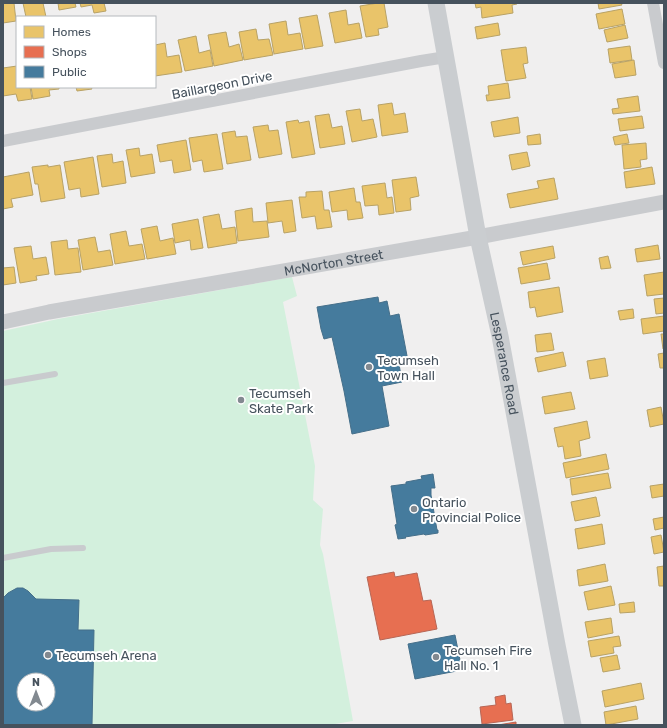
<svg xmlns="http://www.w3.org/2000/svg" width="667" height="728" viewBox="0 0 667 728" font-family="Rubik,sans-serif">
<rect width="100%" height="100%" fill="#f0efef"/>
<path fill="#d3f0dd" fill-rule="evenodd" d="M292 277 297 296 283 302 315 466 313 500 323 509 320 545 323 554 353 721 329 725H3V331L58 319ZM24 680H48V704H24Z"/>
<g fill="#e9c46a" stroke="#b8a266">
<path d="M3 3H14L16 21 3 23Z"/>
<path d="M23 3H43L46 17H26Z"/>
<path d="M58 3H75L76 7 59 10Z"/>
<path d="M80 3H104L106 11 94 13 92 5 81 7Z"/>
<path d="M378 3H384L388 27 378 29 379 35 366 37 360 6Z"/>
<path d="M475 3H517V4L512 5 513 13 482 18 481 7 476 8Z"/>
<path d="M598 3H621L622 5 599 9Z"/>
<path d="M622 9 625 24 599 29 596 14Z"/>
<path d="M346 10 348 25 359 23 362 38 335 43 329 13Z"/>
<path d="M317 15 323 46 305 49 299 18Z"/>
<path d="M286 21 288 35 300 33 303 49 274 54 269 24Z"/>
<path d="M498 23 500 35 477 39 475 27Z"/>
<path d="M625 25 628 38 607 42 604 30Z"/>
<path d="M256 29 258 40 269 39 273 55 244 60 239 32Z"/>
<path d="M226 32 229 47 239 44 243 60 214 66 208 35Z"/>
<path d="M196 36 199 53 210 50 213 66 185 71 178 40Z"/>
<path d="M165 43 167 57 179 55 182 72 155 76V45Z"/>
<path d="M630 46 632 60 610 63 608 49Z"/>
<path d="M526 47 528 63 523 64 526 78 506 81 501 50Z"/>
<path d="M634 60 636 75 615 78 612 64Z"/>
<path d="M17 66V87H30L32 99 18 101 16 94 3 96V68Z"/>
<path d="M508 83 510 98 487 101 486 95H489L488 86Z"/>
<path d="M31 87H59V89L49 90 50 96 33 99Z"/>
<path d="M76 87H91L92 89 77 91Z"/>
<path d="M638 96 640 111 613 114 612 109 619 108 617 99Z"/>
<path d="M392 103 394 115 405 113 408 132 382 136 378 105Z"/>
<path d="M360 109 362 121 373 119 377 137 352 142 346 111Z"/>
<path d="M329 114 332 128 342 126 345 144 320 148 315 116Z"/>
<path d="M642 116 644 128 620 131 618 119Z"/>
<path d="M518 117 520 133 494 137 491 122Z"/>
<path d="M298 120 299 123 309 121 315 154 292 158 286 122Z"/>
<path d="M268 125 269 131 278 130 282 154 259 158 253 127Z"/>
<path d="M235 131 236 137 247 136 251 160 227 164 222 133Z"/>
<path d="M217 134 223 169 204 172 202 160 193 162 189 138Z"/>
<path d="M540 134 541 144 528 145 527 136Z"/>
<path d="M627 134 629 143 615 145 613 137Z"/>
<path d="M186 140 191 170 174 173 172 160 160 162 157 145Z"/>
<path d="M646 143 647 159 640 160 641 167 624 169 622 145Z"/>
<path d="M139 148 140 156 152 154 155 173 131 177 126 150Z"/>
<path d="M527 152 530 166 512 170 509 155Z"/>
<path d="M112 154 113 163 123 161 126 183 102 187 97 156Z"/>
<path d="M93 157 99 194 81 197 80 188 69 190 64 162Z"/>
<path d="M48 165V167L60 165 65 198 41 202 38 184H35L32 167Z"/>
<path d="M652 167 655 184 626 188 624 172Z"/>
<path d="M29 172 33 195 11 199 13 207 3 209V177Z"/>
<path d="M416 177 419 196 410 198 411 210 396 212 392 180Z"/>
<path d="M554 178 558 199 510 208 507 194 539 188 537 181Z"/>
<path d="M385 183 387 198 392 197 394 213 379 215 378 205 365 206 362 186Z"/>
<path d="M354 188 356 202H360L363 218 348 220 347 210 332 212 329 192Z"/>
<path d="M322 191 324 210H329L332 227 317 229 315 216 302 218 299 197H306V192Z"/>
<path d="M292 200 296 231 284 233 282 221 268 223 266 203Z"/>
<path d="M252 208 253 222 267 221 269 237 238 241 235 211Z"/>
<path d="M219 214 222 229 235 227 237 243 208 248 203 217Z"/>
<path d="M198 219 203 248 191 250 190 240 175 243 172 224Z"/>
<path d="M157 226 160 241 173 238 176 254 147 259 141 229Z"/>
<path d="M126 231 129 246 142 244 145 259 115 264 110 234Z"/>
<path d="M95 237 98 252 110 250 113 265 83 270 78 240Z"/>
<path d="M67 240 68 249 78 248 81 272 55 275 51 242Z"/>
<path d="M658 245 660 259 637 262 635 249Z"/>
<path d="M31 246 33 259 46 257 49 274 36 276 37 280 20 283 14 248Z"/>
<path d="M553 246 555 258 523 265 520 252Z"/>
<path d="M608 256 611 268 601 269 599 258Z"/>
<path d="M547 263 550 279 521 284 518 268Z"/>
<path d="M14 267 16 283 3 285V268Z"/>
<path d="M664 272V294L647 296 644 275Z"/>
<path d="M559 287 563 312 537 317 535 307 530 308 528 292Z"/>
<path d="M664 298V313L656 314 654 299Z"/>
<path d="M633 309 634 318 620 320 618 311Z"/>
<path d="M664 316V331L643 334 641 319Z"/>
<path d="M551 333 554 350 537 352 535 335Z"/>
<path d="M661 334H664V349H663Z"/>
<path d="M563 352 566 366 538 372 535 358Z"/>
<path d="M664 353V368H660L658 354Z"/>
<path d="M605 358 608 376 590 379 587 361Z"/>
<path d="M571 392 575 409 545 414 542 397Z"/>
<path d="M661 407 664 424 650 427 647 410Z"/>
<path d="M587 421 590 438 579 441 581 456 565 459 563 446 558 447 554 428Z"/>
<path d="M606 454 609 469 566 478 563 463Z"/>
<path d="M608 473 611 488 572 495 570 479Z"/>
<path d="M664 484V496L652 498 650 486Z"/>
<path d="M596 497 600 516 575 521 571 502Z"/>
<path d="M664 517V528L655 530 653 519Z"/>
<path d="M602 524 605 544 578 549 575 529Z"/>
<path d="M661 535 664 552 654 554 651 537Z"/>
<path d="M605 564 608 581 579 586 577 570Z"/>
<path d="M664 566V586H659L657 567Z"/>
<path d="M611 586 615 605 588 610 584 592Z"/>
<path d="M634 602 635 612 620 613 619 604Z"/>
<path d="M611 618 613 633 588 638 585 622Z"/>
<path d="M619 636 621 646 613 647 614 653 591 657 588 641Z"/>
<path d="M617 655 620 669 603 672 600 658Z"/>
<path d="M641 683 644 699 605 707 602 691Z"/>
<path d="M636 706 638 719 606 725 604 712Z"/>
</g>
<g fill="#e76f51" stroke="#b76655">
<path d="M394 572 395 577 417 573 423 601 431 600 437 629 380 640 367 577Z"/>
<path d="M505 695 506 704 511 703 513 720 482 724 480 707 496 705 495 697Z"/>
<path d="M516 722V725H498Z"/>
</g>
<g fill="#457b9d" stroke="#456f8a" fill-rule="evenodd">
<path d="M378 297 379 303 387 301 390 316 399 314 408 361 399 364 402 382 382 386 389 426 352 434 344 391 332 337 324 339 321 329 317 307Z"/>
<path d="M433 474 435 488H431V495L437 530H438V533L425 535 424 534 405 537 406 538 398 539 395 525 397 524 391 486 406 484V482L422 479 421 476Z"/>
<path d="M17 588H23L28 591 36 599 79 600 78 630H94L92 725H3V598L8 593ZM24 680H48V704H24Z"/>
<path d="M455 635 462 670 415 679 408 644Z"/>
</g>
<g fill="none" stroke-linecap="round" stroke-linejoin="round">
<g stroke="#c9cbce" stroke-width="6">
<path d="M3 383 55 374"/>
<path d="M3 558 51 549 83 548"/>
</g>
<g stroke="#c9cbce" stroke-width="12">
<path d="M653 3 664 63"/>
<path d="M3 141 421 61 446 57"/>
</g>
<path stroke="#c9cbce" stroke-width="15" id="s1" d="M3 322 49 312 478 237 664 202"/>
<path stroke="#cacdd0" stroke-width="17" id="s2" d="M436 3 478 237 500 336 557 645 573 725"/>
</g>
<g fill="#828990" stroke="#fff" stroke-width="1.5">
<circle cx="369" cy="367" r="4"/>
<circle cx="241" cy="400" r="4"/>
<circle cx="414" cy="509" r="4"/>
<circle cx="48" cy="655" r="4"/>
<circle cx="436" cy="657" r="4"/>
</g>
<g text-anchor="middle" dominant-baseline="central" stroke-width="4" stroke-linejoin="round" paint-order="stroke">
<g font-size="13" fill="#46525d" stroke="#fff">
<text transform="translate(222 85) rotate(-11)">Baillargeon Drive</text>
<text stroke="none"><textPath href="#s1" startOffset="336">McNorton Street</textPath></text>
<text stroke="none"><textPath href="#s2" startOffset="367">Lesperance Road</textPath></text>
</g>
<g font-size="13" fill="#46525d" stroke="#fff" text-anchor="start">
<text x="377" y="360">Tecumseh<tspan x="377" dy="15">Town Hall</tspan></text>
<text x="249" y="393">Tecumseh<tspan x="249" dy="15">Skate Park</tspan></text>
<text x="422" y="502">Ontario<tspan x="422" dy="15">Provincial Police</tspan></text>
<text x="444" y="650">Tecumseh Fire<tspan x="444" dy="15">Hall No. 1</tspan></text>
<text x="56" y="655">Tecumseh Arena</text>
</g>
</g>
<rect width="667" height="728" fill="none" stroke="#46525d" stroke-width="8"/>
<rect x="16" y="16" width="140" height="72" fill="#ffffff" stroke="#b5babe"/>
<rect x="24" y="26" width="20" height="12" fill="#e9c46a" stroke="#b5babe"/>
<text x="52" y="36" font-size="12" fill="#46525d">Homes</text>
<rect x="24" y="46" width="20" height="12" fill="#e76f51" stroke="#b5babe"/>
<text x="52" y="56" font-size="12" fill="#46525d">Shops</text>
<rect x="24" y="66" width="20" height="12" fill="#457b9d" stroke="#b5babe"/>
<text x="52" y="76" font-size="12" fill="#46525d">Public</text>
<g transform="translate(36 692)"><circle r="19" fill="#ffffff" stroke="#b5babe"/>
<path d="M0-3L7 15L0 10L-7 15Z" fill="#828990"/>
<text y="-6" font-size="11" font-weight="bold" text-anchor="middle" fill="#46525d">N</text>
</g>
</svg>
